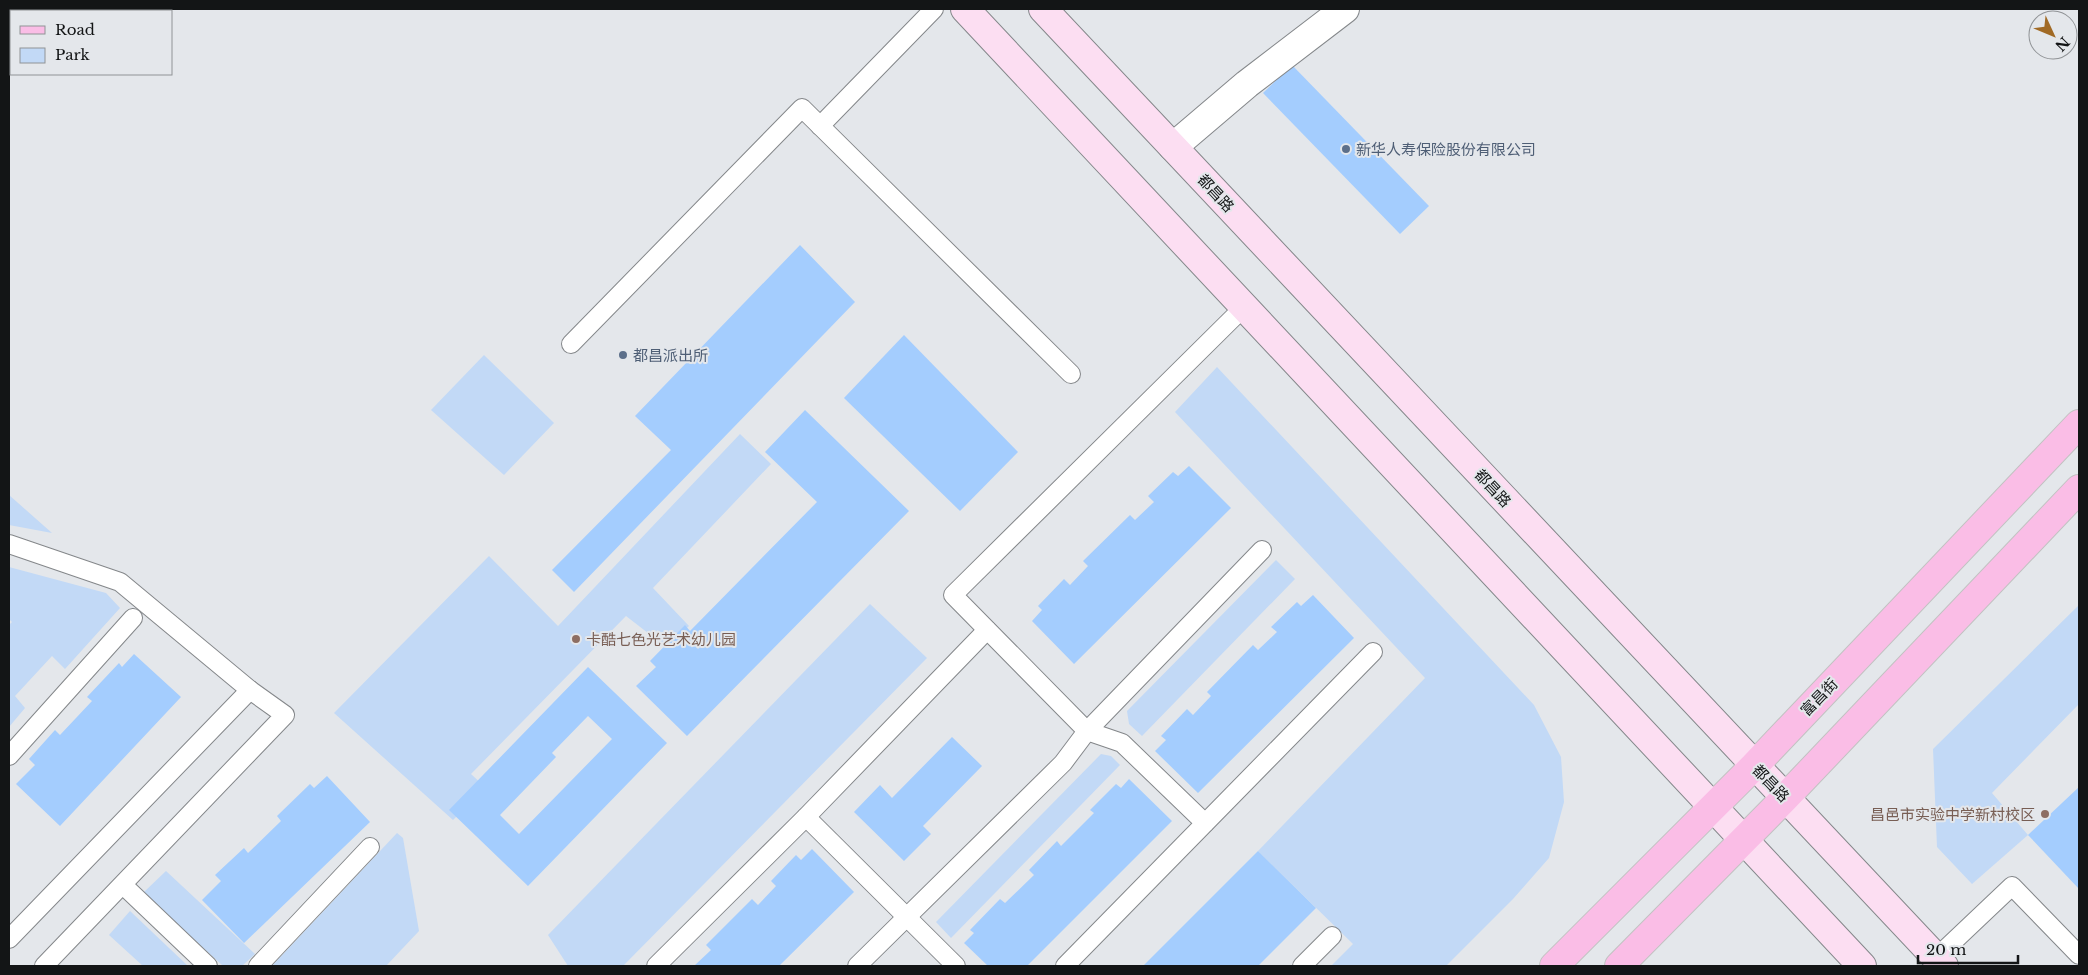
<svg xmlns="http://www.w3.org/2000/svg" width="2088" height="975" viewBox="0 0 2088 975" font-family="'Libre Baskerville','Noto Sans SC',serif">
<rect width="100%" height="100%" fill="#e4e7eb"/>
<g fill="#c2d9f6">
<path d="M484 355 554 423 504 475 431 410Z"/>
<path d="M1217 367 1534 705 1561 757 1564 802 1549 858 1513 899 1446 966H1331L1353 944 1258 851 1425 678 1175 412Z"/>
<path d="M740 434 771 464 653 588 689 626 666 647 626 616 471 774 486 788 453 820 334 713 489 556 558 626Z"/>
<path d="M9 495 52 533 9 525Z"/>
<path d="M1276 560 1295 579 1142 736 1129 724 1127 711Z"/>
<path d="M9 567 106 593 120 608 65 669 52 656 15 696 25 708 9 727V625L12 622 9 619Z"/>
<path d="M870 604 927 658 623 966H568L548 935Z"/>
<path d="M2079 605V704L1992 793 2028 835 1972 884 1937 847 1933 749Z"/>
<path d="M1101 754 1111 756 1120 765 951 938 936 922Z"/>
<path d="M397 833 403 838 419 931 386 966H272Z"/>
<path d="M166 871 255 954 242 966 222 965 143 893Z"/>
<path d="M130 911 188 966H143L109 935Z"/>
</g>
<g fill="#a4cdfe" fill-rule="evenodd">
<path d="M1292 65 1429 206 1400 234 1263 93Z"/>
<path d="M800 245 855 302 574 592 552 570 671 450 635 416Z"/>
<path d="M904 335 1018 452 960 511 844 398Z"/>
<path d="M805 410 909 511 687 736 636 686 656 667 650 661 685 625 690 631 817 502 765 452Z"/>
<path d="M1189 466 1231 508 1074 664 1032 621 1042 610 1038 606 1064 579 1070 585 1088 566 1083 561 1130 515 1135 520 1154 502 1148 496 1173 472 1178 476Z"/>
<path d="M1313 595 1354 638 1198 793 1155 751 1166 740 1161 736 1187 709 1193 715 1211 696 1207 692 1253 645 1258 650 1277 632 1271 627 1297 602 1301 606Z"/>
<path d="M134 654 181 697 60 826 16 784 35 765 29 759 55 730 60 735 92 701 87 697 119 663 122 667Z"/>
<path d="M588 667 667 743 528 886 449 810ZM588 716 612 739 519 834 500 815 556 757 552 753Z"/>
<path d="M952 737 982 766 923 826 931 834 904 861 854 812 880 785 892 798Z"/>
<path d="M327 776 370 822 244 943 202 900 221 881 215 875 244 848 248 853 281 821 277 816 310 784 314 788Z"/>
<path d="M1129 779 1172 821 1027 966H988L964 943 974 933 970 930 1000 899 1005 903 1034 875 1029 870 1057 841 1061 846 1094 813 1090 810 1116 784 1121 788Z"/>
<path d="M2079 787V889L2028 835Z"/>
<path d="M812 849 854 892 779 966H694L711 950 706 945 752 899 758 905 776 886 771 881 796 855 801 860Z"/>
<path d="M1258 851 1316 908 1258 966H1143Z"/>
</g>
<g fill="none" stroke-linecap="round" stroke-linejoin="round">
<defs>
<g id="lane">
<path d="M820 126 934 9"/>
<path d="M571 344 802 108 1071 374"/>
<path d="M9 544 120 582 250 690 285 715 44 966"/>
<path d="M9 756 133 618"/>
<path d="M806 817 956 966"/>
<path d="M1205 823 1122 743 1087 731 953 595 1244 307"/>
<path d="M123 885 208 966"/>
<path d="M9 939 250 690"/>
<path d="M1936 958 2012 886 2079 955"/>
<path d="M258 966 370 847"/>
<path d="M656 966 806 817 987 630"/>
<path d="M857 966 1063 763 1087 731 1262 550"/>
<path d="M1065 966 1373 652"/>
<path d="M1302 966 1332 936"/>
</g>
<path id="street" d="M1173 147 1247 84 1345 9"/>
<g id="secondary">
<path d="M965 9 1862 966"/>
<path d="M1043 9 1944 966"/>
</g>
<g id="primary">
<path d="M1554 966 1754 766 2079 424"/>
<path d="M1619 966 1785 798 2079 489"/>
</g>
</defs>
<use href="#lane" stroke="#84878a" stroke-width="20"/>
<use href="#street" stroke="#84878a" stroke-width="30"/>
<use href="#secondary" stroke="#84878a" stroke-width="30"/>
<use href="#primary" stroke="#c2c2c2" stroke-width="30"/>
<use href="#lane" stroke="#fff" stroke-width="18"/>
<use href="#street" stroke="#fff" stroke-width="28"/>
<use href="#secondary" stroke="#fcdef2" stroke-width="28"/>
<use href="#primary" stroke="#fabde6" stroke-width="28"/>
</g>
<g fill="#5c6f8a" stroke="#e4e7eb" stroke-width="2">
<circle cx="1346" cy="149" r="5"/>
<circle cx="623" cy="355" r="5"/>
</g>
<g fill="#8d6e63" stroke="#e4e7eb" stroke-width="2">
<circle cx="576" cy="639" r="5"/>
<circle cx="2045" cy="814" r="5"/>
</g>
<g text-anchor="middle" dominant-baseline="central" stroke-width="4" stroke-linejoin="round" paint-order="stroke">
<g font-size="15" fill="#4e5e75" stroke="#e4e7eb" text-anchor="start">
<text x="1356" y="149">新华人寿保险股份有限公司</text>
<text x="633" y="355">都昌派出所</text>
</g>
<g font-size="15" fill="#131516" stroke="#e4e7eb">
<text transform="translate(1216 193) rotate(47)">都昌路</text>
<text transform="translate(1493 488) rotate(47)">都昌路</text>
<text transform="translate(1819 697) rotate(-46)">富昌街</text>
<text transform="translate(1771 783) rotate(46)">都昌路</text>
</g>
<g font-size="15" fill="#785e54" stroke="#e4e7eb" text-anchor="start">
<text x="586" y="639">卡酷七色光艺术幼儿园</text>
<text x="2035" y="814" text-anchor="end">昌邑市实验中学新村校区</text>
</g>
</g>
<rect width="2088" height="975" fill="none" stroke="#131516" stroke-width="20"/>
<rect x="10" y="10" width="162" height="65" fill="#e4e7eb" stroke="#909396"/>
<rect x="20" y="26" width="25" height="8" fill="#fabde6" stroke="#909396"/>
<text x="55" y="35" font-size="15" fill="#131516">Road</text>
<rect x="20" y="48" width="25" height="15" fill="#c2d9f6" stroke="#909396"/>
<text x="55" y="60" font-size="15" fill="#131516">Park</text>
<g transform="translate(2053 35) rotate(134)"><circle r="24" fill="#e4e7eb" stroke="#909396"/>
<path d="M0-4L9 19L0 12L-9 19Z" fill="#a16a25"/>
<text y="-8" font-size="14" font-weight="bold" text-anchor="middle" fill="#131516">N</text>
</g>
<path d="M1918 955v8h100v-8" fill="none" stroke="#131516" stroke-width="2.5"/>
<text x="1926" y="955" font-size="15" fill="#131516" stroke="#e4e7eb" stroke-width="4" paint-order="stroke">20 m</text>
</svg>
